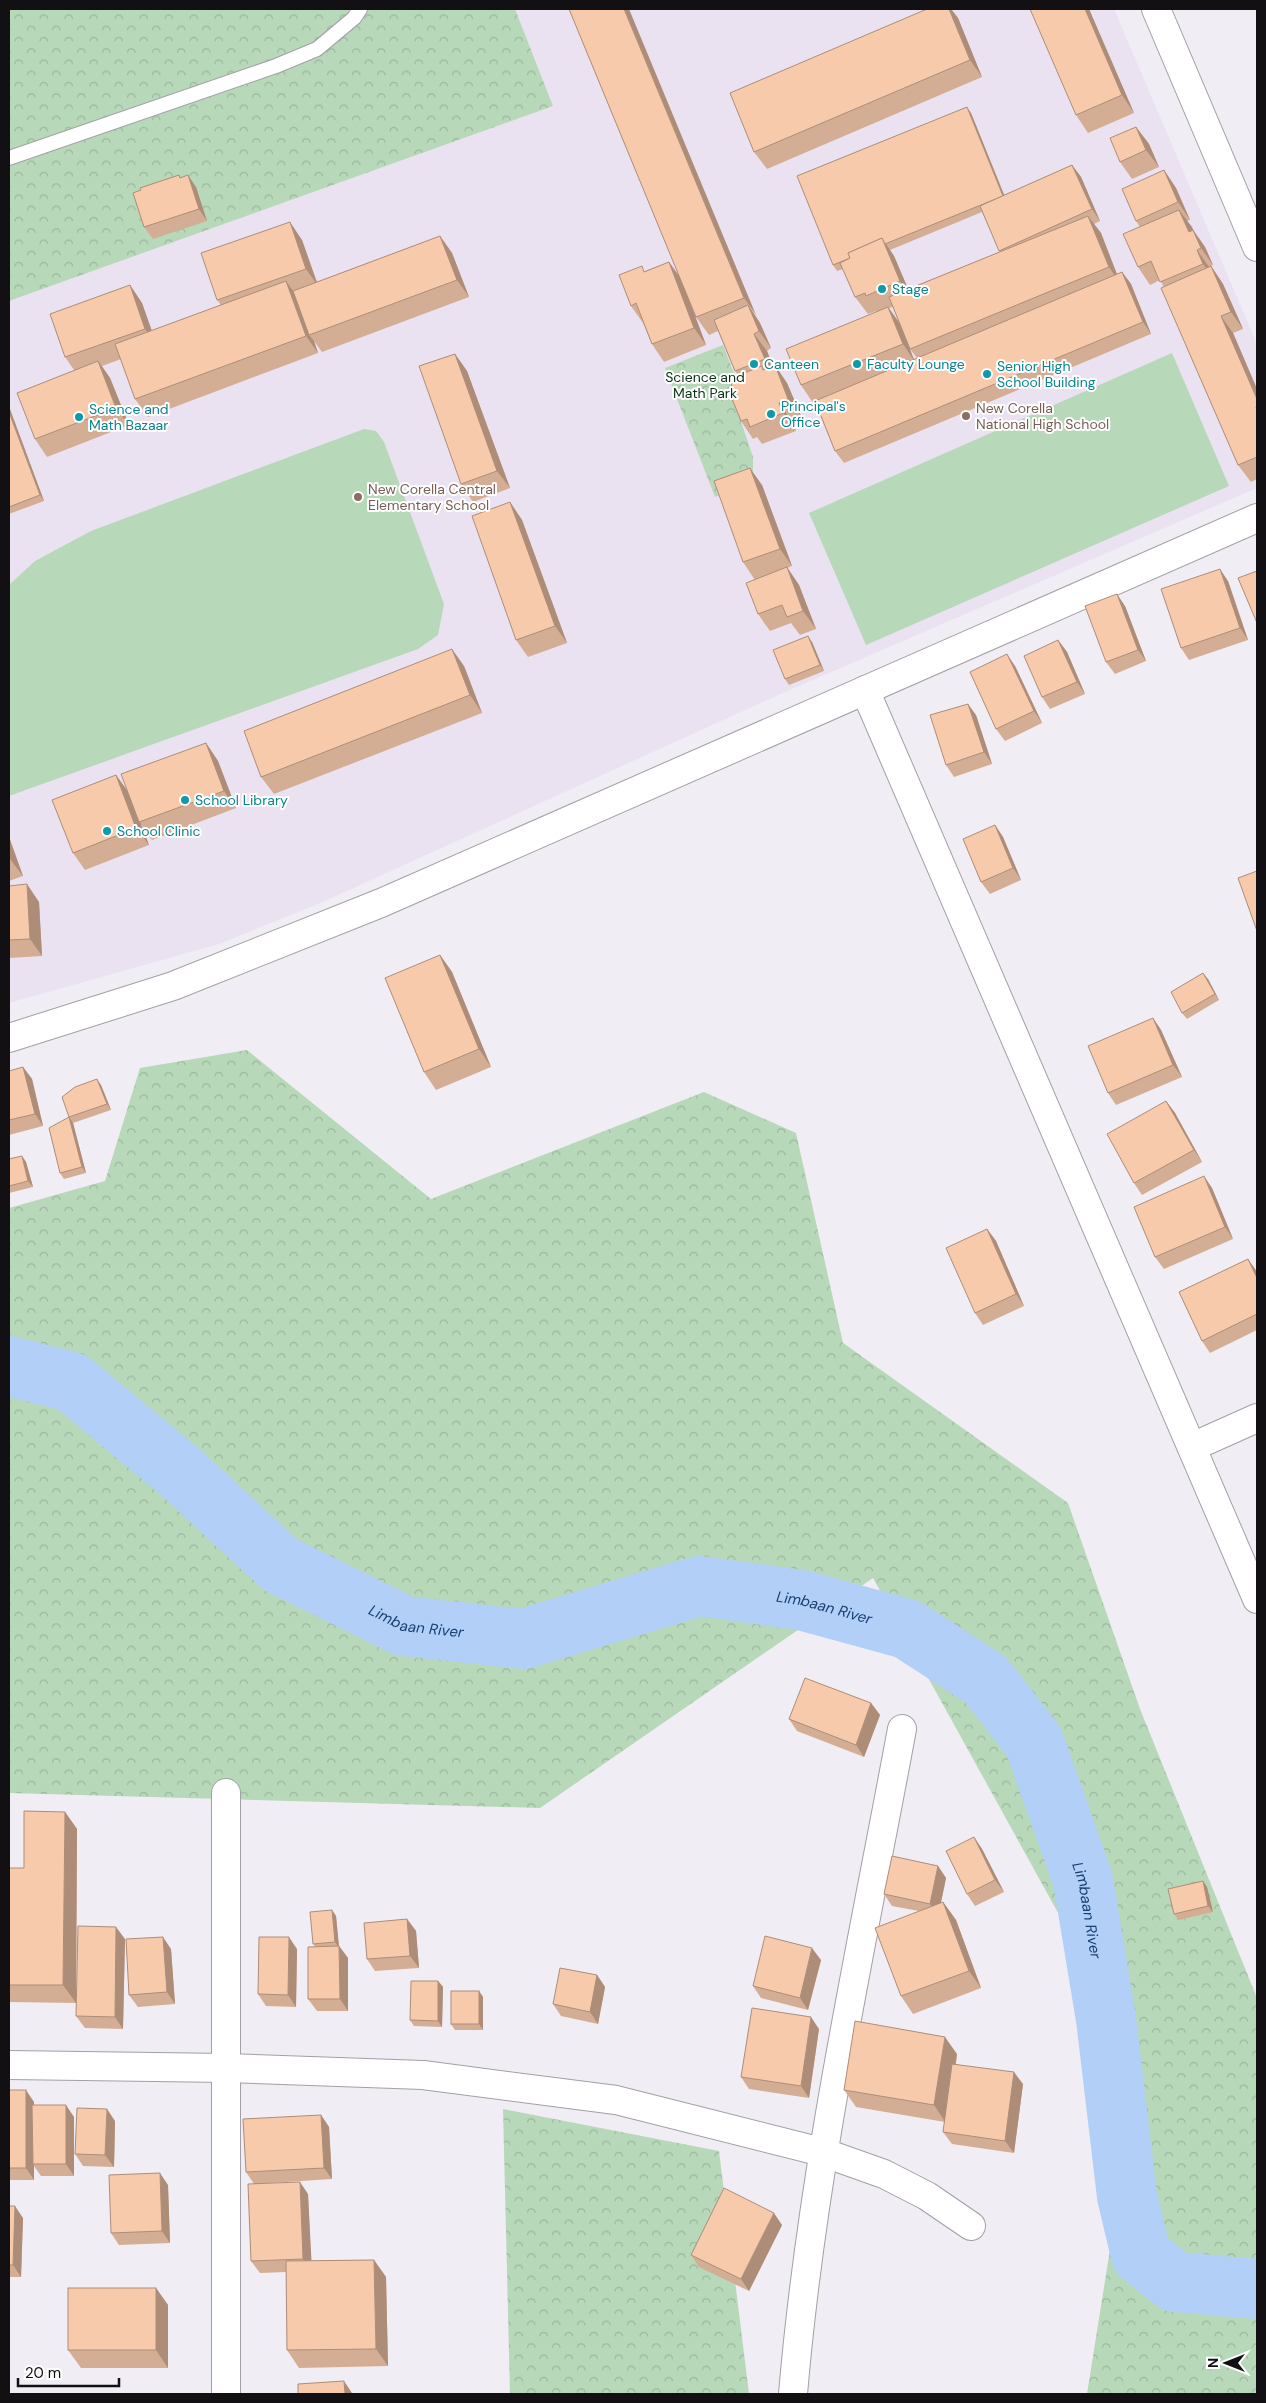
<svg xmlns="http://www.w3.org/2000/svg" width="1266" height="2403" viewBox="0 0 1266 2403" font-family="'DM Sans',sans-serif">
<defs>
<pattern id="forest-crowns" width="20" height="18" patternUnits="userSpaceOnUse" patternTransform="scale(1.25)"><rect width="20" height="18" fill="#b7d8b9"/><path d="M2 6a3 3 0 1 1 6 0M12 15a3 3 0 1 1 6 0" fill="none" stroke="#9cb89e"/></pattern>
</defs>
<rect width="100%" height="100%" fill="#f1edf4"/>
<path fill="#ebe2f1" d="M515 9H1114L1257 344V488L783 693 318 904 219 944 9 1003V301L553 106Z"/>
<g fill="#b7d8b9">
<path d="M1172 353 1229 486 866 645 809 513Z"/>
<path d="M364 429 376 431 384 442 444 604 438 635 418 649 9 796V585L35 561 91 531Z"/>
</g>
<g fill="url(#forest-crowns)">
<path d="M9 9H515L553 106 9 301Z"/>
<path d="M723 345 737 381 733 398 753 457V482L715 497 665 368Z"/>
<path d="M247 1050 431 1199 704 1092 796 1133 843 1343 1068 1503 1140 1709 1257 1998V2394H1087L1140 2061 873 1578 540 1808 9 1793V1208L105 1181 140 1068Z"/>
<path d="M503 2109 719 2151 749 2394H510Z"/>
</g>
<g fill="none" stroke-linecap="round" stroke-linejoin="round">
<path stroke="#b1cff7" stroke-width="60" id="s1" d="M9 1366 72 1382 179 1471 281 1565 404 1626 523 1639 699 1586 801 1600 907 1629 986 1680 1034 1742 1083 1880 1106 2019 1127 2196 1141 2255 1175 2282 1257 2289"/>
<defs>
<path id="service" d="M9 158 276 66 317 49 354 18 360 9"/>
<g id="minor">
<path d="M1156 9 1257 247"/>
<path d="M865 690 1257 1599"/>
<path d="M9 1038 173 986 381 903 1257 518"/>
<path d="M1192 1447 1257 1418"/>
<path d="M9 2065 227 2068 423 2075 616 2100 822 2152 884 2174 927 2196 971 2226"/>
<path d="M226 2394V1793"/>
<path d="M793 2394C812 2170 861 1950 902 1729"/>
</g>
</defs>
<use href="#service" stroke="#a39fa6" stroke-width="16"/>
<use href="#minor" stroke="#a39fa6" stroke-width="30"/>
<use href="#service" stroke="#fff" stroke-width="14"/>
<use href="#minor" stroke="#fff" stroke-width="28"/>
</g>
<g fill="#d4ae94" fill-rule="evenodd">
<path d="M569 9 760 323 771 348 767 351 773 366 787 383 801 416 791 420 796 431 762 444 757 437 753 439 741 421 735 392 738 375 735 371 718 331 709 335 696 317 689 299 706 345 664 362 652 344 643 323 631 306 645 271 669 262 680 277Z"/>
<path d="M927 9H951L958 18 982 77 767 169 754 152Z"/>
<path d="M1089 9 1134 113 1088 133 1076 115Z"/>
<path d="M971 113 1004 195 1072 165 1081 177 1100 221 1094 224 1101 233 1117 274 1122 272 1131 284 1151 334 844 463 835 451 815 402 813 403 801 385 877 312 876 311 868 314 855 297 843 269 837 271 833 265ZM982 212 1000 252 908 289 894 256 890 250ZM893 307 899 322 889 308ZM908 345 910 349 917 358 914 360Z"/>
<path d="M1136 127 1149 144 1159 167 1132 179 1120 162Z"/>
<path d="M1164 170 1176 188 1190 220 1187 221 1205 247 1213 265 1211 266 1223 284 1243 329 1233 333 1257 389V479L1251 482 1238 465 1164 287 1160 280 1150 285 1138 267 1140 227 1136 221Z"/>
<path d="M179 175 181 178 196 187 207 221 153 239 144 227Z"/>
<path d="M440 236 452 253 469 297 322 352 314 341 318 353 148 417 135 399 121 359 102 366 110 378 129 425 47 457 35 439 74 370 65 357 130 285 142 303 152 331 221 305 217 300 302 240 317 282Z"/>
<path d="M455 354 467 371 510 488 473 502 461 484Z"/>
<path d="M9 408 44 501 9 514Z"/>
<path d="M762 485 792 566 787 568 799 585 816 629 800 635 791 623 770 631 758 614 755 580 743 562Z"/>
<path d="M510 502 522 520 567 643 528 657 516 640Z"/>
<path d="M1228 581 1248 640 1189 660 1181 648Z"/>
<path d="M1125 606 1146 661 1115 674 1106 662Z"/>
<path d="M1058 640 1067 652 1085 694 1050 709 1042 697Z"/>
<path d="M812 642 824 671 789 685 785 679Z"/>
<path d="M464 666 482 713 274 794 261 777Z"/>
<path d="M1015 666 1042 723 1005 741 996 729Z"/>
<path d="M976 715 992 764 954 777 946 765Z"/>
<path d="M206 743 218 761 236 808 152 840 141 824 149 845 85 870 73 853 116 775 128 792Z"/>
<path d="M995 825 1003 837 1021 880 990 894 981 882Z"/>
<path d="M9 837 23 876 9 881Z"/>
<path d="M9 886 39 902 42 956 9 958Z"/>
<path d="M440 955 452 972 491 1067 436 1090 424 1072Z"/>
<path d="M1208 979 1219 1000 1187 1019 1182 1013Z"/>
<path d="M1153 1018 1161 1030 1182 1077 1116 1105 1108 1093Z"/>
<path d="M23 1067 32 1079 43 1126 9 1135V1071Z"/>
<path d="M101 1085 111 1110 73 1123 86 1173 64 1179 60 1173 69 1117Z"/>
<path d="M1166 1101 1175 1113 1202 1162 1142 1195 1134 1183Z"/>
<path d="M22 1156 26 1162 33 1187 9 1193V1159Z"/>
<path d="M1212 1188 1233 1239 1164 1269 1155 1257Z"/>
<path d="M987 1229 996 1241 1024 1306 983 1325 975 1313Z"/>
<path d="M1248 1259 1257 1272V1330L1210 1353 1202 1341Z"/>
<path d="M871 1703 880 1715 864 1757 797 1731 789 1719Z"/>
<path d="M65 1812 77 1829 76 2003 9 2002V1868H24Z"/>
<path d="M974 1837 982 1849 1004 1892 975 1906 967 1894Z"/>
<path d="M938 1866 946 1878 941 1903 943 1902 956 1920 981 1988 913 2014 901 1996 919 1911 892 1906 884 1894Z"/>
<path d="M1203 1881 1207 1887 1213 1912 1179 1920 1174 1914Z"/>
<path d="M332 1910 336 1916 339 1946 348 1958V2011H317L308 1999 315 1946 313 1944Z"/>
<path d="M407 1919 416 1931 419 1968 375 1971 367 1959Z"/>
<path d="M125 1939 123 2029 85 2028 76 2016Z"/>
<path d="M171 1949 175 2004 138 2007 129 1995Z"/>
<path d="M297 1949 296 2007 266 2006 258 1994Z"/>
<path d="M821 1960 808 2010 761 1998 753 1986Z"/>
<path d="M597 1975 605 1987 598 2024 561 2016 553 2004Z"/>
<path d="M438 1981 443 1987 442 2027 414 2026 410 2020Z"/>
<path d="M479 1991 483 1997V2030H455L451 2024Z"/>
<path d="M819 2029 809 2098 749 2089 741 2077Z"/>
<path d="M957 2054 956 2064 1023 2084 1014 2153 952 2144 943 2132 945 2122 856 2107 844 2090Z"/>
<path d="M9 2090 34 2102V2105L74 2117V2176H41L34 2166V2180H9Z"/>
<path d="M321 2115 329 2127 332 2179 254 2184 246 2172Z"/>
<path d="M115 2121 114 2167 83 2166 75 2154Z"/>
<path d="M168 2185 170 2243 119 2245 111 2233Z"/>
<path d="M308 2194 311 2261 374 2260 386 2277 388 2366 299 2368 287 2350 286 2272 260 2273 251 2261Z"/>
<path d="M9 2206 23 2218 21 2277H9Z"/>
<path d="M782 2225 749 2291 699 2267 691 2255Z"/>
<path d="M156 2288 168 2305V2368H81L68 2350Z"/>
</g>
<g fill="#ad8d78">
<path d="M624 9H629L756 315 744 298Z"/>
<path d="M949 9H951L958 18 982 77 970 60Z"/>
<path d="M1085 9H1089L1134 113 1122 95Z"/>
<path d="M967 107 971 113 1007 202 1003 196Z"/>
<path d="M1136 127 1149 144 1159 167 1146 150Z"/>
<path d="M1072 165 1081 177 1100 221 1092 209Z"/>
<path d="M1164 170 1176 188 1190 220 1178 202Z"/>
<path d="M188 175 196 187 207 221 199 209Z"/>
<path d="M1179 210 1192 227 1201 250 1189 232Z"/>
<path d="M1088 216 1101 233 1121 285 1109 267Z"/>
<path d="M290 222 302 240 318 286 306 269Z"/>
<path d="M1193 230 1205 247 1213 265 1201 248Z"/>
<path d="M440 236 452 253 469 297 457 280Z"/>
<path d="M882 238 894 256 912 298 900 281Z"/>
<path d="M1197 250 1209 267 1216 281 1203 264Z"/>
<path d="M669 262 681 279 706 345 694 328Z"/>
<path d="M1211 266 1223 284 1243 329 1231 312Z"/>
<path d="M1122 272 1131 284 1151 334 1143 322Z"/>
<path d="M286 281 298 298 309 335 314 341 318 353 306 336Z"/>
<path d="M130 285 142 303 157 346 145 329Z"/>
<path d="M748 305 760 323 771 348 759 331Z"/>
<path d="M888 307 900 324 915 362 903 344Z"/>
<path d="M1221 316 1233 333 1257 389V399Z"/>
<path d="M754 334 767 351 777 377 765 359Z"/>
<path d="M455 354 467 371 510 488 497 471Z"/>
<path d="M98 361 110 378 129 425 116 408Z"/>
<path d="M775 365 787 383 801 416 788 399Z"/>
<path d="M779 403 791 420 796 431 783 413Z"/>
<path d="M9 408 10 409 44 501 40 495 9 412Z"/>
<path d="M750 468 762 485 792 566 780 549Z"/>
<path d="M510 502 522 520 567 643 555 626Z"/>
<path d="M787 567 799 585 816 629 803 611Z"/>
<path d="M1220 569 1228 581 1248 640 1240 628Z"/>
<path d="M1117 594 1125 606 1146 661 1138 650Z"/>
<path d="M808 636 812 642 824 671 820 665Z"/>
<path d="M1058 640 1067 652 1085 694 1077 682Z"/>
<path d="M452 649 464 666 482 713 470 695Z"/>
<path d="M1007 654 1015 666 1042 723 1034 711Z"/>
<path d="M968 704 976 715 992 764 984 752Z"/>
<path d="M206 743 218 761 236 808 224 791Z"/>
<path d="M116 775 129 793 149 845 136 828Z"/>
<path d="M995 825 1003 837 1021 880 1013 868Z"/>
<path d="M9 837 23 876 10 859 9 854Z"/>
<path d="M27 884 39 902 42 956 30 939Z"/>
<path d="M440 955 452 972 491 1067 479 1049Z"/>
<path d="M1203 973 1208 979 1219 1000 1215 994Z"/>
<path d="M1153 1018 1161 1030 1182 1077 1173 1065Z"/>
<path d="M23 1067 32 1079 43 1126 35 1114Z"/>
<path d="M97 1079 101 1085 111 1110 107 1104Z"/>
<path d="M1166 1101 1175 1113 1202 1162 1194 1150Z"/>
<path d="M69 1117 73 1123 86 1173 82 1167Z"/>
<path d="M22 1156 26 1162 33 1187 28 1181Z"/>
<path d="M1204 1176 1212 1188 1233 1239 1225 1227Z"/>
<path d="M987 1229 996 1241 1024 1306 1016 1294Z"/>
<path d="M1248 1259 1257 1272V1278Z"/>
<path d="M871 1703 880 1715 864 1757 856 1745Z"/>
<path d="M65 1812 77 1829 76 2003 63 1985Z"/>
<path d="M974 1837 982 1849 1004 1892 995 1880Z"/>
<path d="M938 1866 946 1878 938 1916 930 1904Z"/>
<path d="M1203 1881 1207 1887 1213 1912 1208 1906Z"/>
<path d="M943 1902 956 1920 981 1988 969 1971Z"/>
<path d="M332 1910 336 1916 339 1948 335 1942Z"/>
<path d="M407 1919 416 1931 419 1968 410 1956Z"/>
<path d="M116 1927 125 1939 123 2029 115 2017Z"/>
<path d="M163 1937 171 1949 175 2004 167 1992Z"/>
<path d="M289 1937 297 1949 296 2007 288 1995Z"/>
<path d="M339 1946 348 1958V2011L340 1999Z"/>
<path d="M812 1948 821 1960 808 2010 800 1998Z"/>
<path d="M597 1975 605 1987 598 2024 590 2012Z"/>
<path d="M438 1981 443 1987 442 2027 438 2021Z"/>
<path d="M479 1991 483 1997V2030L479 2024Z"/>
<path d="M811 2017 819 2029 809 2098 801 2086Z"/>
<path d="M945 2037 957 2054 946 2123 934 2105Z"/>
<path d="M1014 2072 1023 2084 1014 2153 1005 2141Z"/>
<path d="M26 2090 34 2102V2164H33L34 2166V2180L26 2168Z"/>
<path d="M66 2105 74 2117V2176L66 2164Z"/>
<path d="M107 2109 115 2121 114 2167 105 2155Z"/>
<path d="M321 2115 329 2127 332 2179 324 2168Z"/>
<path d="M160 2173 168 2185 170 2243 162 2231Z"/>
<path d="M300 2182 308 2194 312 2271 303 2259Z"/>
<path d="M15 2206 23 2218 21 2277 13 2265Z"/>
<path d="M774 2213 782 2225 749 2291 741 2279Z"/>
<path d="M374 2260 386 2277 388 2366 376 2349Z"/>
<path d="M156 2288 168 2305V2368L156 2350Z"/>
<path d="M344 2381 352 2393V2394H345Z"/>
</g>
<g fill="#f7caac" stroke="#ad8d78">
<path d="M569 9H624L744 298 696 317Z"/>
<path d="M927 9H949L970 60 754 152 730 93Z"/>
<path d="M1030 9H1085L1122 95 1076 115Z"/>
<path d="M967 107 1003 196 885 244 882 238 848 253 850 258 833 265 797 176Z"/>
<path d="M1136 127 1146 150 1120 162 1110 138Z"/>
<path d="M1072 165 1092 209 999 251 980 206Z"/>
<path d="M1164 170 1178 202 1136 221 1122 189Z"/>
<path d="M179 175 180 178 188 175 199 209 144 227 133 193 141 190 140 188Z"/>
<path d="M1179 210 1189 232 1193 230 1201 248 1197 250 1203 264 1160 282 1151 261 1138 267 1123 234Z"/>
<path d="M1088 216 1109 267 910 349 889 297Z"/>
<path d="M290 222 306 269 217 300 201 253Z"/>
<path d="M440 236 457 280 309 335 293 291Z"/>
<path d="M882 238 900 281 866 296 865 293 855 297 840 263 850 258 848 253Z"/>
<path d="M669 262 694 328 652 344 636 303 631 306 619 275 642 266 644 272Z"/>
<path d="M1211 266 1231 312 1221 316 1257 399V406L1256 407 1257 411V457L1238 465 1161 288Z"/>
<path d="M1122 272 1143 322 835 451 815 401Z"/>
<path d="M286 281 306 336 135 399 115 344Z"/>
<path d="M130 285 145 329 65 357 50 314Z"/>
<path d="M748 305 759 331 754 334 765 359 735 371 714 320Z"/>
<path d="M888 307 903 344 801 385 786 349Z"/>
<path d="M455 354 497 471 461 484 419 366Z"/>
<path d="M98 361 116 408 35 439 17 393Z"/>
<path d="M775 365 788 399 779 403 783 413 750 427 747 419 741 421 730 394 735 392 729 379 762 366 763 370Z"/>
<path d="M9 412 40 495 9 507Z"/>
<path d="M750 468 780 549 743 562 714 481Z"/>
<path d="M510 502 555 626 516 640 472 516Z"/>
<path d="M787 567 803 611 787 617 782 605 758 614 746 583Z"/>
<path d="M1220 569 1240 628 1181 648 1161 589Z"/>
<path d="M1257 571V623L1238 578Z"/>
<path d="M1117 594 1138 650 1106 662 1085 606Z"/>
<path d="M808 636 820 665 785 679 773 650Z"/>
<path d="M1058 640 1077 682 1042 697 1024 656Z"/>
<path d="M452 649 470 695 261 777 244 731Z"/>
<path d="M1007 654 1034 711 996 729 970 672Z"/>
<path d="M968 704 984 752 946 765 930 715Z"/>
<path d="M206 743 224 791 139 822 121 774Z"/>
<path d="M116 775 136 828 73 853 52 800Z"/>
<path d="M995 825 1013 868 981 882 963 839Z"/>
<path d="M1257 871V931L1238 878Z"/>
<path d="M27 884 30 939 9 940V886Z"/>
<path d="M440 955 479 1049 424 1072 385 978Z"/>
<path d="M1203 973 1215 994 1182 1013 1171 992Z"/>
<path d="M1153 1018 1173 1065 1108 1093 1088 1046Z"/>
<path d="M23 1067 35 1114 9 1120V1071Z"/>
<path d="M97 1079 107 1104 69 1117 82 1167 60 1173 49 1128 69 1117 62 1097 75 1087Z"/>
<path d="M1166 1101 1194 1150 1134 1183 1107 1134Z"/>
<path d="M22 1156 28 1181 9 1186V1159Z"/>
<path d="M1204 1176 1225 1227 1155 1257 1134 1207Z"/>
<path d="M987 1229 1016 1294 975 1313 946 1248Z"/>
<path d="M1248 1259 1257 1278V1314L1202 1341 1179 1292Z"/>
<path d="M805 1678 871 1703 856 1745 789 1719Z"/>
<path d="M24 1811 65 1812 63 1985H9V1868H24Z"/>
<path d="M974 1837 995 1880 967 1894 946 1851Z"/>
<path d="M892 1856 938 1866 930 1904 884 1894Z"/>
<path d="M1203 1881 1208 1906 1174 1914 1168 1889Z"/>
<path d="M943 1902 969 1971 901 1996 875 1928Z"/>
<path d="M332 1910 335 1942 313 1944 310 1912Z"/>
<path d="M407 1919 410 1956 367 1959 364 1923Z"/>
<path d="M78 1926 116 1927 115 2017 76 2016Z"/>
<path d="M765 1936 812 1948 800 1998 753 1986Z"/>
<path d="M163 1937 167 1992 129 1995 126 1939Z"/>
<path d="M259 1937H289L288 1995 258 1994Z"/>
<path d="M339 1946 340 1999H308V1947Z"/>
<path d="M560 1968 597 1975 590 2012 553 2004Z"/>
<path d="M411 1981H438V2021L410 2020Z"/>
<rect x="451" y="1991" width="28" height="33"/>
<path d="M752 2008 811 2017 801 2086 741 2077Z"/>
<path d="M855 2021 945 2037 934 2105 844 2090Z"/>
<path d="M952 2064 1014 2072 1005 2141 943 2132Z"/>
<rect x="9" y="2090" width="17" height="78"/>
<path d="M32 2105H66V2164H33Z"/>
<path d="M77 2108 107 2109 105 2155 75 2154Z"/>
<path d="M321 2115 324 2168 246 2172 243 2119Z"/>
<path d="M160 2173 162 2231 111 2233 109 2175Z"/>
<path d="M300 2182 303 2259 251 2261 248 2184Z"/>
<path d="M724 2188 774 2213 741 2279 691 2255Z"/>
<path d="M9 2206H15L13 2265H9Z"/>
<path d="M374 2260 376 2349 287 2350 286 2261Z"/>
<rect x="68" y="2288" width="88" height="62"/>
<path d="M344 2381 345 2394H298V2384Z"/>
</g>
<g fill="#0f9aa8" stroke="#fff" stroke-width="2">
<circle cx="882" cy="289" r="5"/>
<circle cx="754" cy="364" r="5"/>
<circle cx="857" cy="364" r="5"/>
<circle cx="987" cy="374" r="5"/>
<circle cx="771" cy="414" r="5"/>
<circle cx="79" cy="417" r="5"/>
<circle cx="185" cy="800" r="5"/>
<circle cx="107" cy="831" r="5"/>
</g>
<g fill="#8d6e63" stroke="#fff" stroke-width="2">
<circle cx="966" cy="416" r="5"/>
<circle cx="358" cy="497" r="5"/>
</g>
<g text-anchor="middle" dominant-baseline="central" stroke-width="4" stroke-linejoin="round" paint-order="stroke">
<g font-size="14" fill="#0d838f" stroke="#fff" text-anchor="start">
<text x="892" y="289">Stage</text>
<text x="764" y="364">Canteen</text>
<text x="867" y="364">Faculty Lounge</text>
<text x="997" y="366">Senior High<tspan x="997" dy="16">School Building</tspan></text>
<text x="781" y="406">Principal's<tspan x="781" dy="16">Office</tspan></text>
<text x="89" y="409">Science and<tspan x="89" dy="16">Math Bazaar</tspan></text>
<text x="195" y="800">School Library</text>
<text x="117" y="831">School Clinic</text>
</g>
<g font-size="14" fill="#073411" stroke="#fff">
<text x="705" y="377">Science and<tspan x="705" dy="16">Math Park</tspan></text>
</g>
<g font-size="14" fill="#785e54" stroke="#fff" text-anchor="start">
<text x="976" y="408">New Corella<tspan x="976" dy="16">National High School</tspan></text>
<text x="368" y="489">New Corella Central<tspan x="368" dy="16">Elementary School</tspan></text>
</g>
<g font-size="15" font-style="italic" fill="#194072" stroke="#fff">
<text stroke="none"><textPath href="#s1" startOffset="911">Limbaan River</textPath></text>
<text stroke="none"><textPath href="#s1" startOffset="491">Limbaan River</textPath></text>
<text stroke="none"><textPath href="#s1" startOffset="1346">Limbaan River</textPath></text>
</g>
</g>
<rect width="1266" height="2403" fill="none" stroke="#121013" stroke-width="20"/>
<g transform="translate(1226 2363) rotate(270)" stroke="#ffffff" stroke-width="4" paint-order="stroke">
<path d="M0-4L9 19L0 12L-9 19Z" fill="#121013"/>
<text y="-8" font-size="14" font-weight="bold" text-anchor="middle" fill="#121013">N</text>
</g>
<path d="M18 2378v8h101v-8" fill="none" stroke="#121013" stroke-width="2.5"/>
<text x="25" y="2378" font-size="15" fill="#121013" stroke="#ffffff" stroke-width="4" paint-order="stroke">20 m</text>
</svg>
